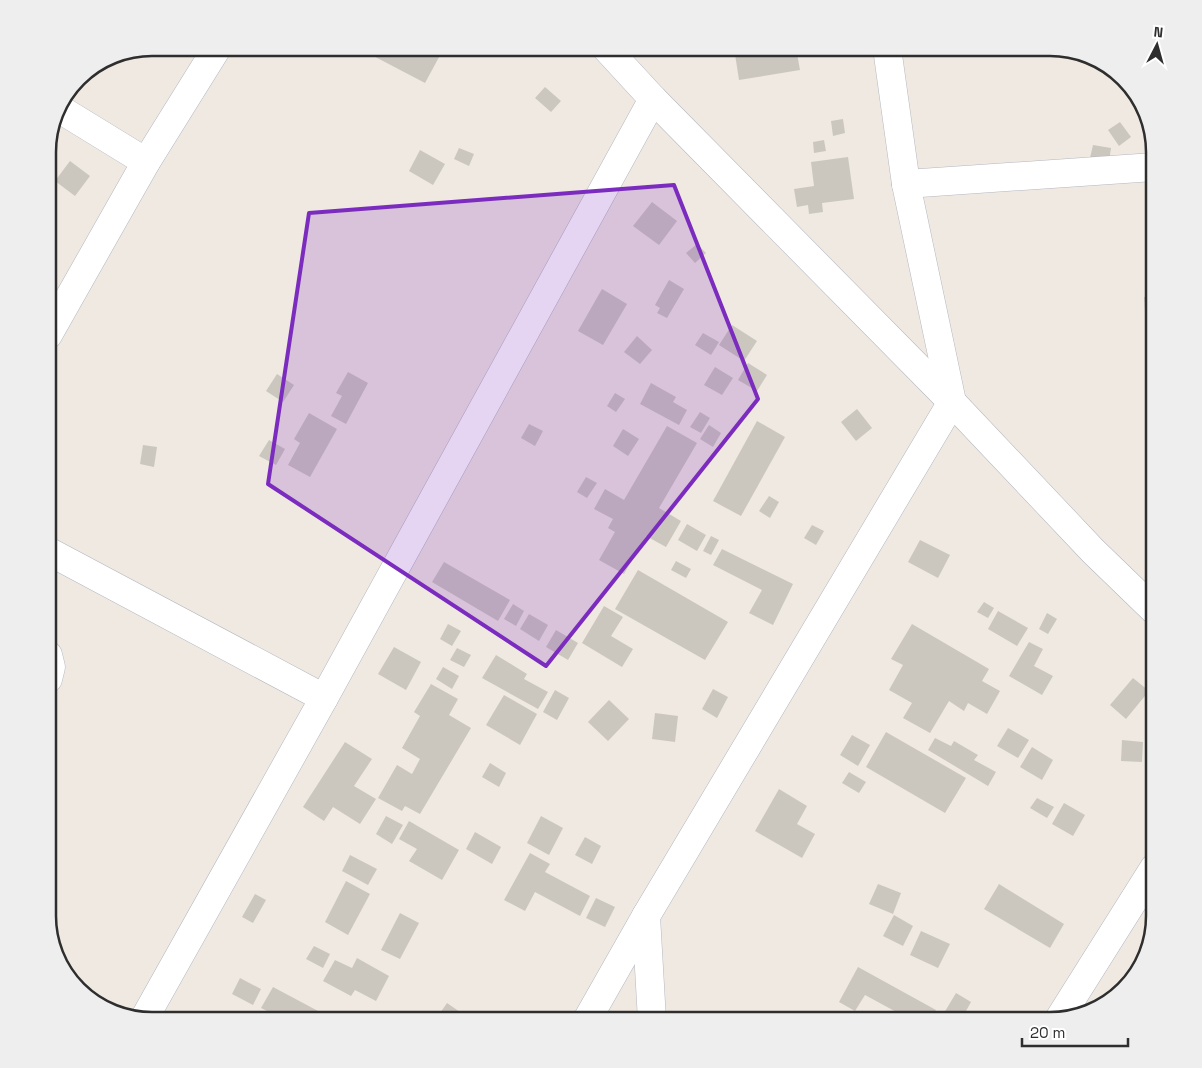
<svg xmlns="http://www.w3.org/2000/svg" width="1202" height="1068" viewBox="0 0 1202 1068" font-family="'Space Grotesk',sans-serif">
<rect width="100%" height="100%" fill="#efe9e1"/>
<g fill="#cbc7bf">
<path d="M363 48H444L425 83 362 50Z"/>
<path d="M734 48H796L800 70 739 80Z"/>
<path d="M545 87 561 101 551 112 535 98Z"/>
<path d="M843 119 845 133 833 136 831 121Z"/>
<path d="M1120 122 1131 137 1119 146 1108 130Z"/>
<path d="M824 140 826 151 814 153 813 142Z"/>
<path d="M1093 145 1111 148 1109 161 1090 158Z"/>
<path d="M459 148 474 154 469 166 454 159Z"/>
<path d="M420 150 445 164 433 185 409 171Z"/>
<path d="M48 153 55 159 48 169Z"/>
<path d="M848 157 854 199 822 203 823 212 809 214 808 205 797 207 794 189 814 186 811 162Z"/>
<path d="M70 161 90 176 75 196 55 181Z"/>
<path d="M652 202 677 221 659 245 633 226Z"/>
<path d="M697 244 706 253 695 263 686 253Z"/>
<path d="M669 280 684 289 667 318 657 313 660 308 655 305Z"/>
<path d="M602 289 627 304 603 345 578 331Z"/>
<path d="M1154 296V325L1146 326 1144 297Z"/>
<path d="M732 325 757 341 744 361 719 345Z"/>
<path d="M703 333 719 342 711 355 695 345Z"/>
<path d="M637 336 652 350 640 364 624 352Z"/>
<path d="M748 363 767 375 757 391 738 380Z"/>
<path d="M715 367 733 378 722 395 704 385Z"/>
<path d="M348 372 368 383 346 424 331 416 342 396 336 393Z"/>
<path d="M277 374 294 385 283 402 266 391Z"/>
<path d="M651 383 676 397 673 402 687 410 679 425 640 404Z"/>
<path d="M615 393 625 399 616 412 607 406Z"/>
<path d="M857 409 872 428 856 441 841 422Z"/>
<path d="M700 412 710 418 701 433 690 427Z"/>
<path d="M309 413 337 429 310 477 288 465 300 443 294 439Z"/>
<path d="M757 421 785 437 741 516 713 501Z"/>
<path d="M529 424 543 431 535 446 521 438Z"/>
<path d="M709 425 721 433 713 447 700 439Z"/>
<path d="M667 426 697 443 659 508 681 521 666 547 646 536 624 574 599 560 615 532 608 528 613 519 594 509 605 489 624 500Z"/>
<path d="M623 429 639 439 628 456 613 446Z"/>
<path d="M269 440 285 449 276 465 259 456Z"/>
<path d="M143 445 157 447 154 467 140 464Z"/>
<path d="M586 477 597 483 587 498 577 492Z"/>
<path d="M769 496 779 502 770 518 759 511Z"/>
<path d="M687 524 706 535 697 551 678 540Z"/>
<path d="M812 525 824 531 816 545 804 538Z"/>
<path d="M711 536 719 540 711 555 703 551Z"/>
<path d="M920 540 950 555 938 578 908 562Z"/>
<path d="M722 549 793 584 773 625 749 613 762 590 713 565Z"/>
<path d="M676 561 691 569 686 578 671 570Z"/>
<path d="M444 562 510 600 498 621 432 582Z"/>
<path d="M638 570 728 622 705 660 615 609Z"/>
<path d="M984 602 994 608 988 618 977 612Z"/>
<path d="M513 604 524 611 516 626 504 619Z"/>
<path d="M604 606 623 617 611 636 633 649 622 667 582 643Z"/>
<path d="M998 611 1028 628 1017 646 988 629Z"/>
<path d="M1047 613 1057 619 1048 634 1039 629Z"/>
<path d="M529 614 548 625 539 641 520 629Z"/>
<path d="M448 624 461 631 452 646 440 639Z"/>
<path d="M912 624 989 669 982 681 1000 691 987 714 968 703 964 711 949 701 930 733 903 718 912 703 889 690 903 665 891 659Z"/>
<path d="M556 630 578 643 568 660 546 647Z"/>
<path d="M1029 642 1043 649 1034 666 1053 676 1042 695 1009 676Z"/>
<path d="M394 647 421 662 406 690 378 674Z"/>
<path d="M457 648 471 655 464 667 450 660Z"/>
<path d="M496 655 527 674 524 679 548 692 538 709 482 678Z"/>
<path d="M443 667 459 676 452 689 436 679Z"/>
<path d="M1133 678 1149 691 1126 719 1110 705Z"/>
<path d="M431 684 458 699 449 715 471 728 420 814 405 806 402 811 378 798 397 765 412 774 420 759 402 748 420 716 414 712Z"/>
<path d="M713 689 728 697 717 718 702 709Z"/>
<path d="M555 690 569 698 557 720 543 712Z"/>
<path d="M504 695 537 714 520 745 486 725Z"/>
<path d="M609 700 629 719 608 741 588 722Z"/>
<path d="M655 713 678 716 675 742 652 739Z"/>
<path d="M1008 728 1029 740 1018 758 997 746Z"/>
<path d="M886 732 966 778 945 813 866 767Z"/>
<path d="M852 735 870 745 858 766 840 755Z"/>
<path d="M935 738 951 746 954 741 978 755 974 760 996 772 988 786 928 750Z"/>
<path d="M1122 740 1143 742 1142 762 1121 761Z"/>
<path d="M345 742 372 759 354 786 376 799 360 824 333 807 324 821 303 807Z"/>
<path d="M1032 747 1053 760 1042 780 1020 767Z"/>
<path d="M490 763 506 773 499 787 482 777Z"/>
<path d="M849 772 866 782 859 793 842 783Z"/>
<path d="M779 789 807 806 797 824 815 834 802 858 755 831Z"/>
<path d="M1037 798 1054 807 1047 818 1030 808Z"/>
<path d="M1064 803 1085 815 1073 836 1052 824Z"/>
<path d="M386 816 403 825 392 844 376 834Z"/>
<path d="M541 816 563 828 549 855 527 843Z"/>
<path d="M409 821 459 850 442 880 409 861 417 849 399 839Z"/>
<path d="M475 832 501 847 492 864 466 849Z"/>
<path d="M585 837 601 846 592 864 575 855Z"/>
<path d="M530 853 550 864 545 872 590 896 580 916 535 892 525 911 504 900Z"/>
<path d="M350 855 377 869 368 885 342 871Z"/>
<path d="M346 881 370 894 348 935 325 922Z"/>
<path d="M878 884 901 893 893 914 869 904Z"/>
<path d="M999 884 1064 924 1050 948 984 909Z"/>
<path d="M255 894 266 900 253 923 242 917Z"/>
<path d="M596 898 615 907 605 927 586 918Z"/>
<path d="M400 913 419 923 400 959 381 950Z"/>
<path d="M894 915 913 926 903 946 883 936Z"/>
<path d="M921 931 950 944 938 968 910 955Z"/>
<path d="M314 946 330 954 323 968 306 959Z"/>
<path d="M357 958 389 976 376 1001 355 990 351 996 323 981 335 960 352 968Z"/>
<path d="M858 967 936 1010 929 1020H911L865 995 855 1011 839 1002Z"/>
<path d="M240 978 261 989 253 1005 232 994Z"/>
<path d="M273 987 335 1020H285L261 1008Z"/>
<path d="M956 993 971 1002 961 1020H958L944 1013Z"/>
<path d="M447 1003 460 1012 454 1020H444L438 1016Z"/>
</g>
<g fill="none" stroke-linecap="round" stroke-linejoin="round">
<defs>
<g id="street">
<path d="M606 48 653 99 952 402 1093 551 1154 610"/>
<path d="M58 108 146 162"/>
<path d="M906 184 1154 167"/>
<path d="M48 335 146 162 217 48"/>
<path d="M48 551 324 698"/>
<path d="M48 679 51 667 48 655"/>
<path d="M144 1019 324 698 653 99"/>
<path d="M1059 1019 1154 868"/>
<path d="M587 1020 646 916"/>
<path d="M652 1020 646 916 952 402 906 184 887 48"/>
</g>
</defs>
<use href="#street" stroke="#b4b7c1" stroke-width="29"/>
<use href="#street" stroke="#fff" stroke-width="28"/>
</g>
<path fill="#7b2cbf" fill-opacity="0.2" stroke="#7b2cbf" stroke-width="4" stroke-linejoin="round" d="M674 185 758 399 546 666 268 484 309 213Z"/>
<path d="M0 0H1202V1068H0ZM152 56H1050A96 96 0 0 1 1146 152V916A96 96 0 0 1 1050 1012H152A96 96 0 0 1 56 916V152A96 96 0 0 1 152 56Z" fill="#eee" fill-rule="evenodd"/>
<path fill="none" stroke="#2e2e2e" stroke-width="2.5" d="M152 56H1050A96 96 0 0 1 1146 152V916A96 96 0 0 1 1050 1012H152A96 96 0 0 1 56 916V152A96 96 0 0 1 152 56Z"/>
<g transform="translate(1157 45) rotate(6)" stroke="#ffffff" stroke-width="4" paint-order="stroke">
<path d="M0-4L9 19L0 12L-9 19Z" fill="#2e2e2e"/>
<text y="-8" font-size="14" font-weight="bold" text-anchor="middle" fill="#2e2e2e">N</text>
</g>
<path d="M1022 1038v8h106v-8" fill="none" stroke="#2e2e2e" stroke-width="2.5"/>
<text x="1030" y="1038" font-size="15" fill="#2e2e2e" stroke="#ffffff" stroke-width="4" paint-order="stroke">20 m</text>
</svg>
